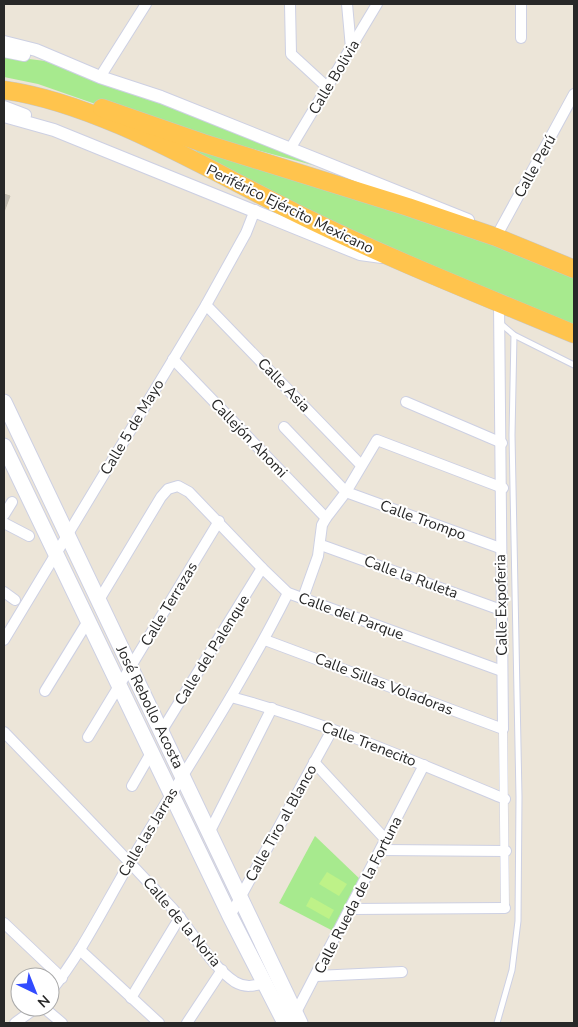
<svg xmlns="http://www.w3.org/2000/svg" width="578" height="1027" viewBox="0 0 578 1027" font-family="'Nunito Sans',sans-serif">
<rect width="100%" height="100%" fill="#ece5d8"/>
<g fill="#a7ea8e">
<path d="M4 56 62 63 320 167 124 114 38 84 4 77Z"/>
<path d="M187 143 574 271V329L485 294 213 166Z"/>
<path d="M315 836 364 883 337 933 279 903Z"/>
</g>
<g fill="#bef288">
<path d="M327 872 347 884 339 896 319 884Z"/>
<path d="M311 897 334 910 329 919 306 906Z"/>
</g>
<path fill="#c7c2b8" stroke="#c8c1b2" d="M4 194 10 196 4 212Z"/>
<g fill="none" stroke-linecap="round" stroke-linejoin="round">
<defs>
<g id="service">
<path d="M500 323 514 335 574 365"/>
<path d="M497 1023 512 970 518 921 519 797 512 435 514 335"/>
</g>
<path id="pedestrian" d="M503 729 505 908"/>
<g id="minor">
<path d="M290 4 291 54 328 88"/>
<path d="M347 4 351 48"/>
<path d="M521 4V38"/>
<path d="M100 77 146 4"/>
<path d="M290 149 377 4"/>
<path d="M496 237 574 94"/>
<path d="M206 305 361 465"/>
<path d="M173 359 326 518"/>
<path d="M406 402 502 443"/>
<path d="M284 427 346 492 500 548"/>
<path d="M4 515 12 502"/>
<path d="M4 523 29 536"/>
<path d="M321 545 501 610"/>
<path d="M4 592 15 600"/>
<path d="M303 598 318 556 322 525 326 518 346 492 377 440 503 488"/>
<path d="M99 600 161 497 168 489 178 486 189 492 262 568 288 593 502 671"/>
<path d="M4 640 206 305 246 233 255 210"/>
<path d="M265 640 503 729 499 303"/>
<path d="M45 691 88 621"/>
<path d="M231 697C325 722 415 762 505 799"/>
<path d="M4 732C61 791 118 849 173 909 192 931 211 966 235 982 245 988 254 986 265 983"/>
<path d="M161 732 262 568"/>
<path d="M88 737 219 521"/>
<path d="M314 762 386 840"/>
<path d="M132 786 151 753"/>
<path d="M210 831 272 708"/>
<path d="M381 850 506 851"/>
<path d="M351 909 505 908"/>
<path d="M230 916 332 730"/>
<path d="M4 923 62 978"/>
<path d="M80 950 159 1023"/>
<path d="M316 976 402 972"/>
<path d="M50 992C84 950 107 900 135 854 187 767 243 683 288 593"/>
<path d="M131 998 180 917"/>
<path d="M43 1007 62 1023"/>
<path d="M293 1018 424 765"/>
<path d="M15 1023 37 1007"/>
<path d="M187 1023 222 970"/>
</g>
<g id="tertiary">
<path d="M4 42 36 50 100 77 161 97 468 220"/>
<path d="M4 51 24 55"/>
<path d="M4 107 25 115"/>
<path d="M4 116 54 130 360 254 382 257"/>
</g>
<g id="secondary">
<path d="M4 402 300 1023"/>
<path d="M4 446 230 916 285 1023"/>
</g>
<g id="trunk">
<path d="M4 90C102 104 208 170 296 213 387 258 481 295 574 334"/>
<path d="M102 108 203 143 408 207 496 237 574 269"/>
</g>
</defs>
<use href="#service" stroke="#cdd0e3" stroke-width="7"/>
<use href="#pedestrian" stroke="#cdd0e3" stroke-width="9"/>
<use href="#minor" stroke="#cdd0e3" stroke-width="12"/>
<use href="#tertiary" stroke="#cdd0e3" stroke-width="14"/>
<use href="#secondary" stroke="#cdd0e3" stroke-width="17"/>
<use href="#trunk" stroke="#c7c7c7" stroke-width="19"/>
<use href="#service" stroke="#fff" stroke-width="5"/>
<use href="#pedestrian" stroke="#fff" stroke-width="8"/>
<use href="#minor" stroke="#fff" stroke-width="10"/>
<use href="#tertiary" stroke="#fff" stroke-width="12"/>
<use href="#secondary" stroke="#fff" stroke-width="15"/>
<use href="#trunk" stroke="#ffc44d" stroke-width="18"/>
</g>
<g text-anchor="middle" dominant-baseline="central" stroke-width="4" stroke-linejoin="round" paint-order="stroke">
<g font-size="15" fill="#282828" stroke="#fff">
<text transform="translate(334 77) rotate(-59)">Calle Bolivia</text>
<text transform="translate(535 166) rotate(-61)">Calle Perú</text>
<text transform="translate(290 209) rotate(26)">Periférico Ejército Mexicano</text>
<text transform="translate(284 385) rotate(46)">Calle Asia</text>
<text transform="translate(132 427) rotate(-59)">Calle 5 de Mayo</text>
<text transform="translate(249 438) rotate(46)">Callejón Ahomi</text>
<text transform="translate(423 520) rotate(20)">Calle Trompo</text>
<text transform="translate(411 577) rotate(20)">Calle la Ruleta</text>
<text transform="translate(169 604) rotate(-59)">Calle Terrazas</text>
<text transform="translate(501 605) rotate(-91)">Calle Expoferia</text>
<text transform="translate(351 616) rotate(20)">Calle del Parque</text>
<text transform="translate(212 650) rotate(-58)">Calle del Palenque</text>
<text transform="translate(384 684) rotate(21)">Calle Sillas Voladoras</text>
<text transform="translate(150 707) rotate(64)">José Rebollo Acosta</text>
<text transform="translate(369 744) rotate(21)">Calle Trenecito</text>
<text transform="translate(281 823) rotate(-61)">Calle Tiro al Blanco</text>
<text transform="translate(148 832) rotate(-59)">Calle las Jarras</text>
<text transform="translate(358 895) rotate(-63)">Calle Rueda de la Fortuna</text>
<text transform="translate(182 922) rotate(50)">Calle de la Noria</text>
</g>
</g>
<rect width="578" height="1027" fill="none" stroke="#282828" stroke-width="10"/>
<g transform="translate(35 992) rotate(137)"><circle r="24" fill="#ffffff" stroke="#a9a9a9"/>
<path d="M0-4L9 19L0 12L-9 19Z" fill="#324bff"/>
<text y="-8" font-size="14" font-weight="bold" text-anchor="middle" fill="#282828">N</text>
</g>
</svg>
